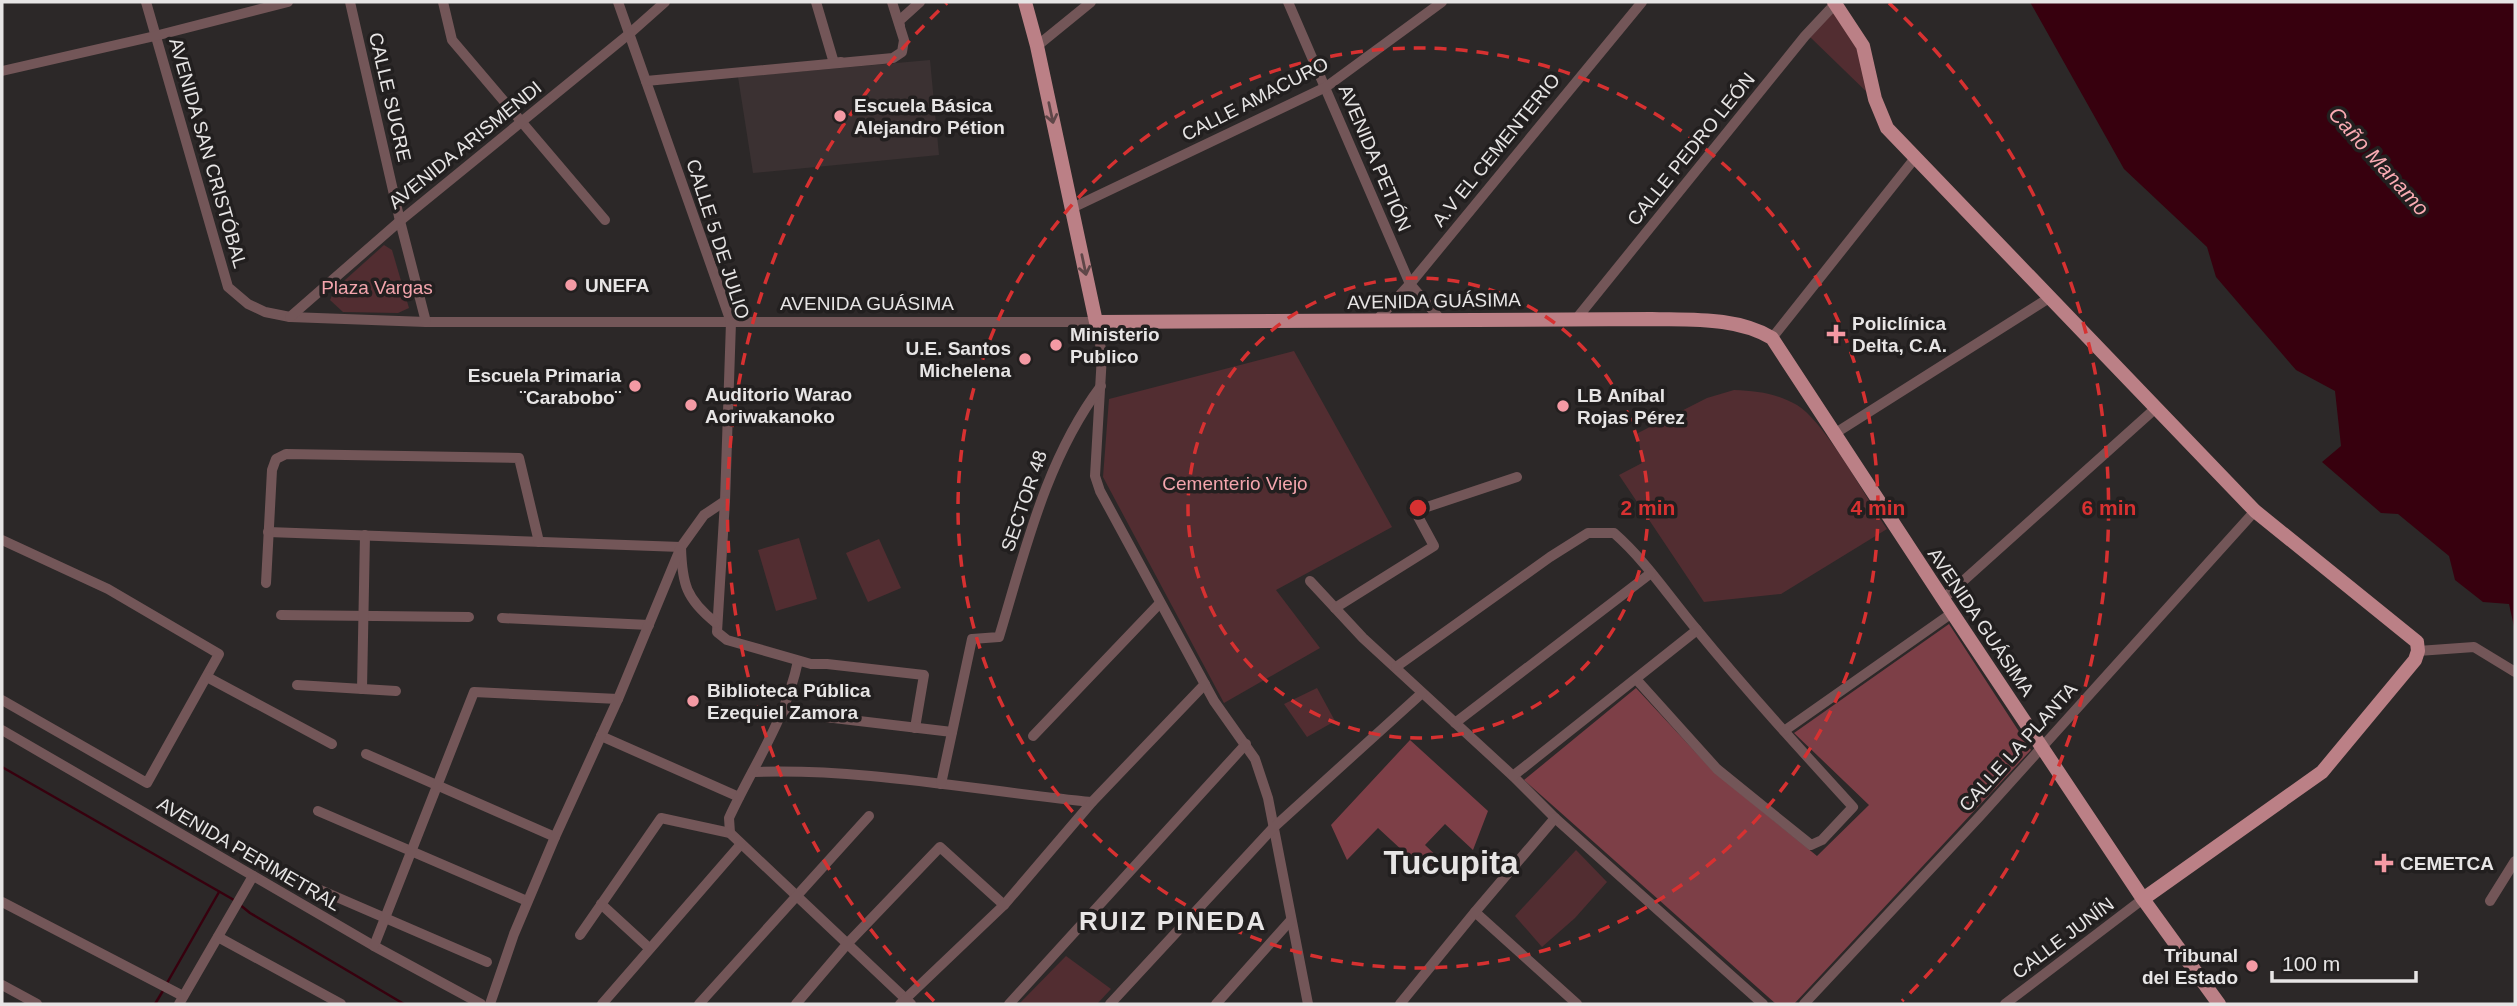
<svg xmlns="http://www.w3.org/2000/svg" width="2517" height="1006" viewBox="0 0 2517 1006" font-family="Helvetica,sans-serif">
<rect width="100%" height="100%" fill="#2c2828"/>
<path fill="#3b3132" d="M930 60 939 155 753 173 738 77Z"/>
<g fill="#522d31">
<path d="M1835 4 1863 46 1874 99 1809 36Z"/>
<path d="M384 245 392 250 409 308 398 313 343 312 330 300 335 289Z"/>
<path d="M1294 351 1392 527 1276 590 1320 648 1224 703 1103 477 1109 399Z"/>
<path d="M1734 390C1757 391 1776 393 1797 405 1826 423 1866 498 1887 529L1781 594 1704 602 1619 475 1642 463 1638 433 1707 398Z"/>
<path d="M799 538 817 599 776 611 758 550Z"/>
<path d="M879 539 901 588 868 602 846 553Z"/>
<path d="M1317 688 1335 721 1307 737 1284 704Z"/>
<path d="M1576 850 1607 882 1575 918 1542 947 1515 916Z"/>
<path d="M1066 956 1111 989 1097 1004H1019Z"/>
</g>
<g fill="#7d3f47">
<path d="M1949 624 2031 750 1794 1004H1776L1524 780 1636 688 1713 771 1817 856 1869 805 1794 733Z"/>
<path d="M1410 740 1488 811 1473 850 1445 824 1425 845 1443 862 1430 876 1378 828 1347 860 1331 825Z"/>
</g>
<path fill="#37000e" d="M2030 2H2515V631L2509 604 2483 602 2455 580 2449 556 2398 514 2381 513 2322 462 2341 446 2335 391 2296 370 2216 277 2207 247 2124 169Z"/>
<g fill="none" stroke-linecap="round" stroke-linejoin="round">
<g stroke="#37000e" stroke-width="2.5">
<path d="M2 767 234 900"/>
<path d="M239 904 250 913 404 1004"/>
<path d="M167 983 219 892"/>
<path d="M155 1004 164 989"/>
</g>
<g stroke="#735658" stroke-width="10">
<path d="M146 2 228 287 248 304 265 312 290 317 426 322H1096L1102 355 1095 476 1100 491 1214 701 1255 759 1268 798 1308 1004"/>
<path d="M350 2 400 221 426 322"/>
<path d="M443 2 452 40 605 220"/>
<path d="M618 2 731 322 725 501 717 632 727 640 811 664H827L924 675 915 728"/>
<path d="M816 2 834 63 841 62"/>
<path d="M1288 2 1410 284 1441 320"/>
<path d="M900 26 899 21 920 2"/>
<path d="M1037 46 1091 2"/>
<path d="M2 71 155 36 288 2"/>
<path d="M646 81 893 58 902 52 904 40 892 2"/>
<path d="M1072 208 1326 87 1442 2"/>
<path d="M290 317 400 221 629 34 665 2"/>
<path d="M1577 318 1805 36 1835 4"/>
<path d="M1377 320 1410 284 1642 2"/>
<path d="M1772 338 1915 158"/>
<path d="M1834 434 2049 298"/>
<path d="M268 532 681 547C682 584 686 599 716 623"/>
<path d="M2 540 108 589 219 654 147 783 2 700"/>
<path d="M1310 581 1363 638 1513 776 1555 818 1763 1004"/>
<path d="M266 583 272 470 276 459 286 454 519 458 539 542"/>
<path d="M1943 599 2157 407"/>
<path d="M1335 608 1434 546 1415 511 1517 477"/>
<path d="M281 615 469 617"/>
<path d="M502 618 649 625"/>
<path d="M2418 651 2474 647 2515 672"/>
<path d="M1396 667 1550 557 1588 533H1614C1646 561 1670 598 1697 630 1747 691 1800 749 1853 807L1822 840 1811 845 1717 769 1636 679"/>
<path d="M207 677 332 744"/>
<path d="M297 685 396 691"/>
<path d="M362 689 365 535"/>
<path d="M783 712 952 732"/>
<path d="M1455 723 1651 573"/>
<path d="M2 730 374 946 481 1004"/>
<path d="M1784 731 1952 613"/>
<path d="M601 736 739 797"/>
<path d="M1033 736 1160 603"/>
<path d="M366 754 555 837"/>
<path d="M754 772C867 768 979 791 1092 802"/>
<path d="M1513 776 1697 630"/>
<path d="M941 784 972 639 999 637C1025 551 1046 459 1101 386"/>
<path d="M318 811 527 901"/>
<path d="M730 833 729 818C753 766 786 719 798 661"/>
<path d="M281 873 487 962"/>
<path d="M2490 901 2515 861"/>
<path d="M2 902 183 996"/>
<path d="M601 904 649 948"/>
<path d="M1475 912 1577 1004"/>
<path d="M580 935 661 818 730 833 911 1004"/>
<path d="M218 937 341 1004"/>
<path d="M374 946 474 692 618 699"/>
<path d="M2 985 37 1004"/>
<path d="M179 1004 253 876"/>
<path d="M490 1004 514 934 555 837 618 699 681 547 704 515 725 501"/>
<path d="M602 1004 741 844"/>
<path d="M699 1004 869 816"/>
<path d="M796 1004 848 943 940 847 1004 905"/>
<path d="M900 1004 1004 905 1092 802 1205 684"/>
<path d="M1009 1004 1246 744"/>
<path d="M1110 1004 1273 828 1422 693"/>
<path d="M1216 1004 1291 920"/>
<path d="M1400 1004 1475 912 1555 818"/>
<path d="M1804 1004 1979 817 2255 511"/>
<path d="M2005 1004 2143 899"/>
</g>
<g stroke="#bb8086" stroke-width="14">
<path d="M1025 2 1037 46 1096 322 1652 319C1692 320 1737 317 1772 338L1943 599 2143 899 2219 1004"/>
<path d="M1834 2 1863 46 1875 99 1887 128 2255 511 2417 642 2418 651 2415 660 2322 772 2143 899"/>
</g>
</g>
<defs><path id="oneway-shaft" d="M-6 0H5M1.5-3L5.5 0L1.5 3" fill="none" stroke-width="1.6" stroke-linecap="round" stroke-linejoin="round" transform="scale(1.75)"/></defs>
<g stroke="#5f4648">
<use href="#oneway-shaft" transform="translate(1051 113) rotate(78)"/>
<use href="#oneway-shaft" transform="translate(1084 265) rotate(78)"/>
</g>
<g fill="none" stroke="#d73131" stroke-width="3.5" stroke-dasharray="12 9">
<circle cx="1418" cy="508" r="230"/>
<circle cx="1418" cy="508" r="460"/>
<path d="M934 1001A691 691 0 0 1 947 3M1889 3A691 691 0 0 1 1902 1001"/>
</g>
<g fill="#f49aa4" stroke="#221f1f" stroke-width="2.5">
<circle cx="840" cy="116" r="7"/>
<circle cx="571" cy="285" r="7"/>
<path d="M1832.5 323.5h7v7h7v7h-7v7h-7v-7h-7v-7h7z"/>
<circle cx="1056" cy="345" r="7"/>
<circle cx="1025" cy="359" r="7"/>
<circle cx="635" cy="386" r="7"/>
<circle cx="691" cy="405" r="7"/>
<circle cx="1563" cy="406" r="7"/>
<circle cx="693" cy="701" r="7"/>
<path d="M2380.5 852.5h7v7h7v7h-7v7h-7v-7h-7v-7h7z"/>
<circle cx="2252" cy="966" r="7"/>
</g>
<g text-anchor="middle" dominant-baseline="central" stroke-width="7" stroke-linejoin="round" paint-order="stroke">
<g font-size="19" fill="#e7e5e5" stroke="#221f1f">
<text transform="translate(390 97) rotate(77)">CALLE SUCRE</text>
<text transform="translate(1255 99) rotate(-27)">CALLE AMACURO</text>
<text transform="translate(465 145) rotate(-39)">AVENIDA ARISMENDI</text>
<text transform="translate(1691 149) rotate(-51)">CALLE PEDRO LEÓN</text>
<text transform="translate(1496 150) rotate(-51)">A.V EL CEMENTERIO</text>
<text transform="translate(208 153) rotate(74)">AVENIDA SAN CRISTÓBAL</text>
<text transform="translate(1375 158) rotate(67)">AVENIDA PETIÓN</text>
<text transform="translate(718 239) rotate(72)">CALLE 5 DE JULIO</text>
<text transform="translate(1434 301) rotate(-1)">AVENIDA GUÁSIMA</text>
<text x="867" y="303">AVENIDA GUÁSIMA</text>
<text transform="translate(1024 501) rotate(-71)">SECTOR 48</text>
<text transform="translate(1981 622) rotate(56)">AVENIDA GUÁSIMA</text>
<text transform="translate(2018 747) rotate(-48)">CALLE LA PLANTA</text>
<text transform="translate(249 854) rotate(30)">AVENIDA PERIMETRAL</text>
<text transform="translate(2063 938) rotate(-37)">CALLE JUNÍN</text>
</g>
<g font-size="19" font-weight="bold" fill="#e7e5e5" stroke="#221f1f" text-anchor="start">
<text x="854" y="105">Escuela Básica<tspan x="854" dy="22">Alejandro Pétion</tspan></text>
<text x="585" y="285">UNEFA</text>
<text x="1852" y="323">Policlínica<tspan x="1852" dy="22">Delta, C.A.</tspan></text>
<text x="1070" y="334">Ministerio<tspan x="1070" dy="22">Publico</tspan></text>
<text x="1011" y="348" text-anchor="end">U.E. Santos<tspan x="1011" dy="22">Michelena</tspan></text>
<text x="621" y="375" text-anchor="end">Escuela Primaria<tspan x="621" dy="22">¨Carabobo¨</tspan></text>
<text x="705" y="394">Auditorio Warao<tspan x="705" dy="22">Aoriwakanoko</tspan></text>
<text x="1577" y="395">LB Aníbal<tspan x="1577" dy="22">Rojas Pérez</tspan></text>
<text x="707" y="690">Biblioteca Pública<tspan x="707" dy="22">Ezequiel Zamora</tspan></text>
<text x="2400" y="863">CEMETCA</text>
<text x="2238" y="955" text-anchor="end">Tribunal<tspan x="2238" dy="22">del Estado</tspan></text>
</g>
<g font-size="19" fill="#f4a5ad" stroke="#221f1f">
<text x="377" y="287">Plaza Vargas</text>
<text x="1235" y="483">Cementerio Viejo</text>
</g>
<g font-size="21" font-style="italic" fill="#faabb3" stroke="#221f1f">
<text transform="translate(2379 161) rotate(48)">Caño Manamo</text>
</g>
<g font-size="26" font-weight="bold" letter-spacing="2" fill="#e7e5e5" stroke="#221f1f">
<text x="1173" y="921">RUIZ PINEDA</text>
</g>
<g font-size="33" font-weight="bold" fill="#e7e5e5" stroke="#221f1f">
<text x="1451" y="862">Tucupita</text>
</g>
</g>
<circle cx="1418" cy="508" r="10" fill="#d73131" stroke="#221f1f" stroke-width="3.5"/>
<g font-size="21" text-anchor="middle" font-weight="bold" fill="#d73131" stroke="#221f1f" stroke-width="7" stroke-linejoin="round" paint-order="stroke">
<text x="1648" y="515">2 min</text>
<text x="1878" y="515">4 min</text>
<text x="2109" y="515">6 min</text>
</g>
<rect width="2517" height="1006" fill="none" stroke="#e7e5e5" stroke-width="7"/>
<path d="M2272 971v10h144v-10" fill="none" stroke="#e7e5e5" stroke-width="3.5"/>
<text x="2282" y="971" font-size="21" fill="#e7e5e5" stroke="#221f1f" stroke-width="5" paint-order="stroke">100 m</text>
</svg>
